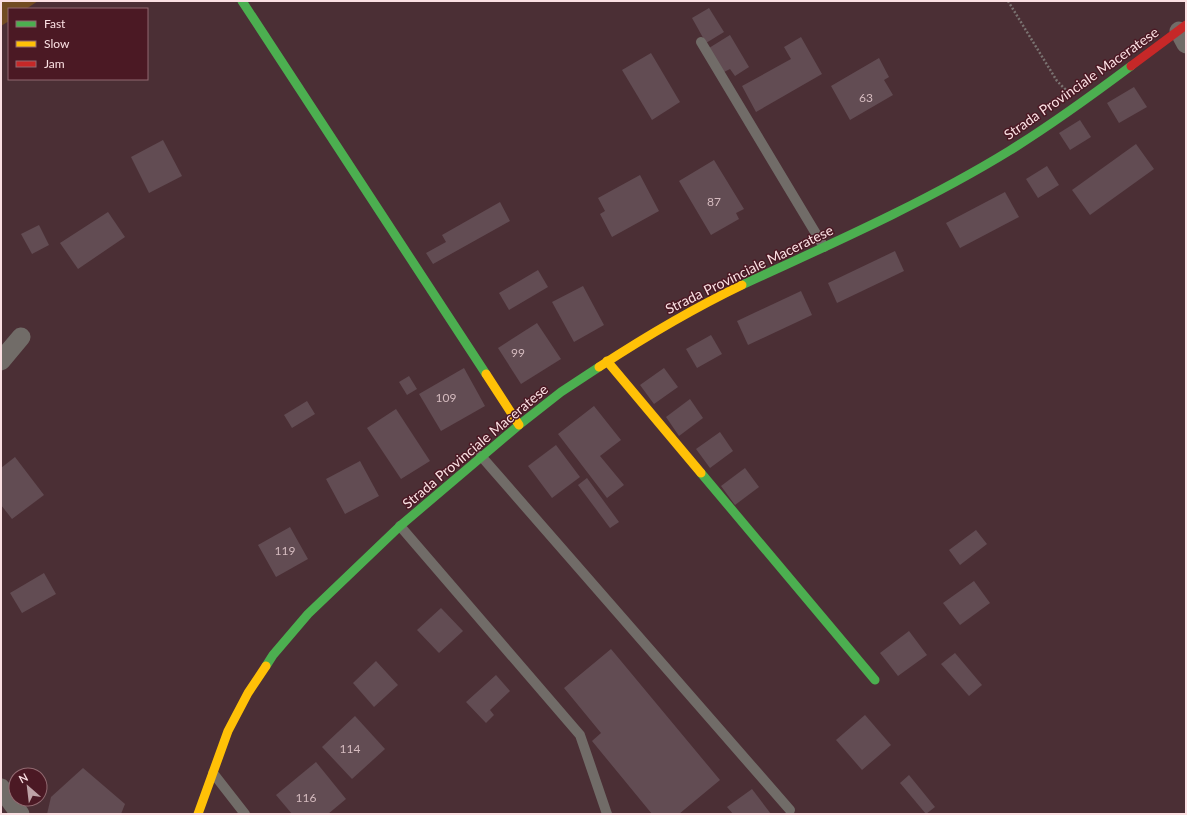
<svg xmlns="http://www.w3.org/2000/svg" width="1187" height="815" viewBox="0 0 1187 815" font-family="Lato,sans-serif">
<rect width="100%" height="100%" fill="#4b2f35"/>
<path fill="#724c22" d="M1 1H38L26 9H9V21L1 26Z"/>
<g fill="#624c53">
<path d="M709 8 724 32 706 43 692 18Z"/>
<path d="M730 35 749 67 735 76 730 69 722 73 709 48Z"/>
<path d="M801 37 822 74 756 112 742 86 791 59 784 47Z"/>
<path d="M651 53 680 102 652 120 622 70Z"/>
<path d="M879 58 889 77 884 80 893 95 850 120 831 86Z"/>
<path d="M1134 87 1147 107 1119 123 1107 103Z"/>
<path d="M1080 120 1091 137 1070 150 1059 133Z"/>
<path d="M163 140 182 176 149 193 131 157Z"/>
<path d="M1136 144 1154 169 1090 215 1072 190Z"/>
<path d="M714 160 744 209 736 213 739 219 711 235 679 181Z"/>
<path d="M1047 166 1059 185 1038 198 1026 179Z"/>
<path d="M640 175 659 211 612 237 600 214 605 211 598 198Z"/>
<path d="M1005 192 1019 217 960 248 946 223Z"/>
<path d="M500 202 510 221 433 264 426 253 446 242 442 235Z"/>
<path d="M108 212 125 237 78 269 60 243Z"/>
<path d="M39 225 49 245 32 254 21 234Z"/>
<path d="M895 251 904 271 837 303 828 283Z"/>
<path d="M538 270 548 287 509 310 499 293Z"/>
<path d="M583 286 604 325 574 342 552 302Z"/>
<path d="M801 291 812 315 748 345 737 321Z"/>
<path d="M537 323 561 359 521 384 498 348Z"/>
<path d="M711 335 722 354 697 368 686 349Z"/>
<path d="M464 368 485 406 441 431 419 394Z"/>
<path d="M664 368 678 387 654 404 640 385Z"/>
<path d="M409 376 417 389 407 395 399 382Z"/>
<path d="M690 399 703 418 679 436 666 417Z"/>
<path d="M307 401 315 414 292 428 284 415Z"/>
<path d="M594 406 621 440 600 456 624 485 607 498 558 434Z"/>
<path d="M396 409 430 461 401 479 367 428Z"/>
<path d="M720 432 733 451 710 468 696 449Z"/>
<path d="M556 445 580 477 552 498 528 466Z"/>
<path d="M15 457 44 495 12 519 1 505V468Z"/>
<path d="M360 461 379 496 345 514 326 479Z"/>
<path d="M745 468 759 487 735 505 721 486Z"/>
<path d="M587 478 619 522 610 528 578 485Z"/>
<path d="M290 527 308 559 276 577 258 545Z"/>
<path d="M976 530 987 544 960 565 949 550Z"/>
<path d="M44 573 56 594 22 613 10 593Z"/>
<path d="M974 581 990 603 960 625 943 603Z"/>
<path d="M441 608 463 631 439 653 417 630Z"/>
<path d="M909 631 927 655 898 676 880 653Z"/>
<path d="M611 649 720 780 679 814H652L592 741 601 733 564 688Z"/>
<path d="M955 653 982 685 969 696 941 664Z"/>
<path d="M376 661 398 685 374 707 353 683Z"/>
<path d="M496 675 510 691 490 710 494 715 486 723 466 702Z"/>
<path d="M865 715 891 745 862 770 836 740Z"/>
<path d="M355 716 385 749 352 779 322 747Z"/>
<path d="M316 762 346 799 328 814H292L276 795Z"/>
<path d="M83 768 125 804 121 814H47L51 797Z"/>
<path d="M909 775 935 807 926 814 900 783Z"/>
<path d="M752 789 771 814H733L727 807Z"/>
</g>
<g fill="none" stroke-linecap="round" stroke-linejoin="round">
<path stroke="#7a7371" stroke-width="2.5" stroke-dasharray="2 2" stroke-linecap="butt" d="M1008 1 1057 81 1066 90"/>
<g stroke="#716c68" stroke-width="10">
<path d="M701 42 824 247"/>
<path d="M481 456 790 810"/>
<path d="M400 526 580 735 607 814"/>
<path d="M213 773 245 814"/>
</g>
<g stroke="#716c68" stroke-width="19">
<path d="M1179 31 1186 44"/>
<path d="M1 361 21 337"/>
<path d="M1 788 20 814"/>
</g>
<g stroke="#4caf50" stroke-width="9">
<path d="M242 1 486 374"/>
<path d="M742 285C831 244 926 202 1009 151 1051 125 1091 96 1131 66"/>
<path d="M701 473 875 680"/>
<path d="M266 666 273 655 308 614 400 526 519 425 561 392 599 367"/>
</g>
<g stroke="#ffc107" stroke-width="9">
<path d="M607 361 701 473"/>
<path d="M599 367C645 337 692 309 742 285"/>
<path d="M486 374 519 425"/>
<path d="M198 814 228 731 248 693 266 666"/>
</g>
<path stroke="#c62828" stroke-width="9" d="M1131 66 1186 25"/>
</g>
<g text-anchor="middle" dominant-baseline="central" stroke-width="3" stroke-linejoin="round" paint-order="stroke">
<g font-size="12" fill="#d5bbbf">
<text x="866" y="97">63</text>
<text x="714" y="201">87</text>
<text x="518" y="352">99</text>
<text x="446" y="397">109</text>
<text x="285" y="550">119</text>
<text x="350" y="748">114</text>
<text x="306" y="797">116</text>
</g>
<g font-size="14" fill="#fbe0e3" stroke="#4b1924">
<text transform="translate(1081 83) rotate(-35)">Strada Provinciale Maceratese</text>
<text transform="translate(749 269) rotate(-26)">Strada Provinciale Maceratese</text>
<text transform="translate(475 446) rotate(-40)">Strada Provinciale Maceratese</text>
</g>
</g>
<rect width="1187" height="815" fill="none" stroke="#fbe0e3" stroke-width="4"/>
<rect x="8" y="8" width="140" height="72" fill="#4b1924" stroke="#916970"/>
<rect x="16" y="21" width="20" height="6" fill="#4caf50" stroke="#916970"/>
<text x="44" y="28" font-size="12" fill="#fbe0e3">Fast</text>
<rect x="16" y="41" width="20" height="6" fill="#ffc107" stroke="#916970"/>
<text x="44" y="48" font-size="12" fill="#fbe0e3">Slow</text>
<rect x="16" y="61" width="20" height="6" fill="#c62828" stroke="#916970"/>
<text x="44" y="68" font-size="12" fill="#fbe0e3">Jam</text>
<g transform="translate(28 787) rotate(332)"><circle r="19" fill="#4b1924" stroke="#916970"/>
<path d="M0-3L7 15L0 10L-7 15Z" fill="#bda2a6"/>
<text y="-6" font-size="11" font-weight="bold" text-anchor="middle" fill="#fbe0e3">N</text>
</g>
</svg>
